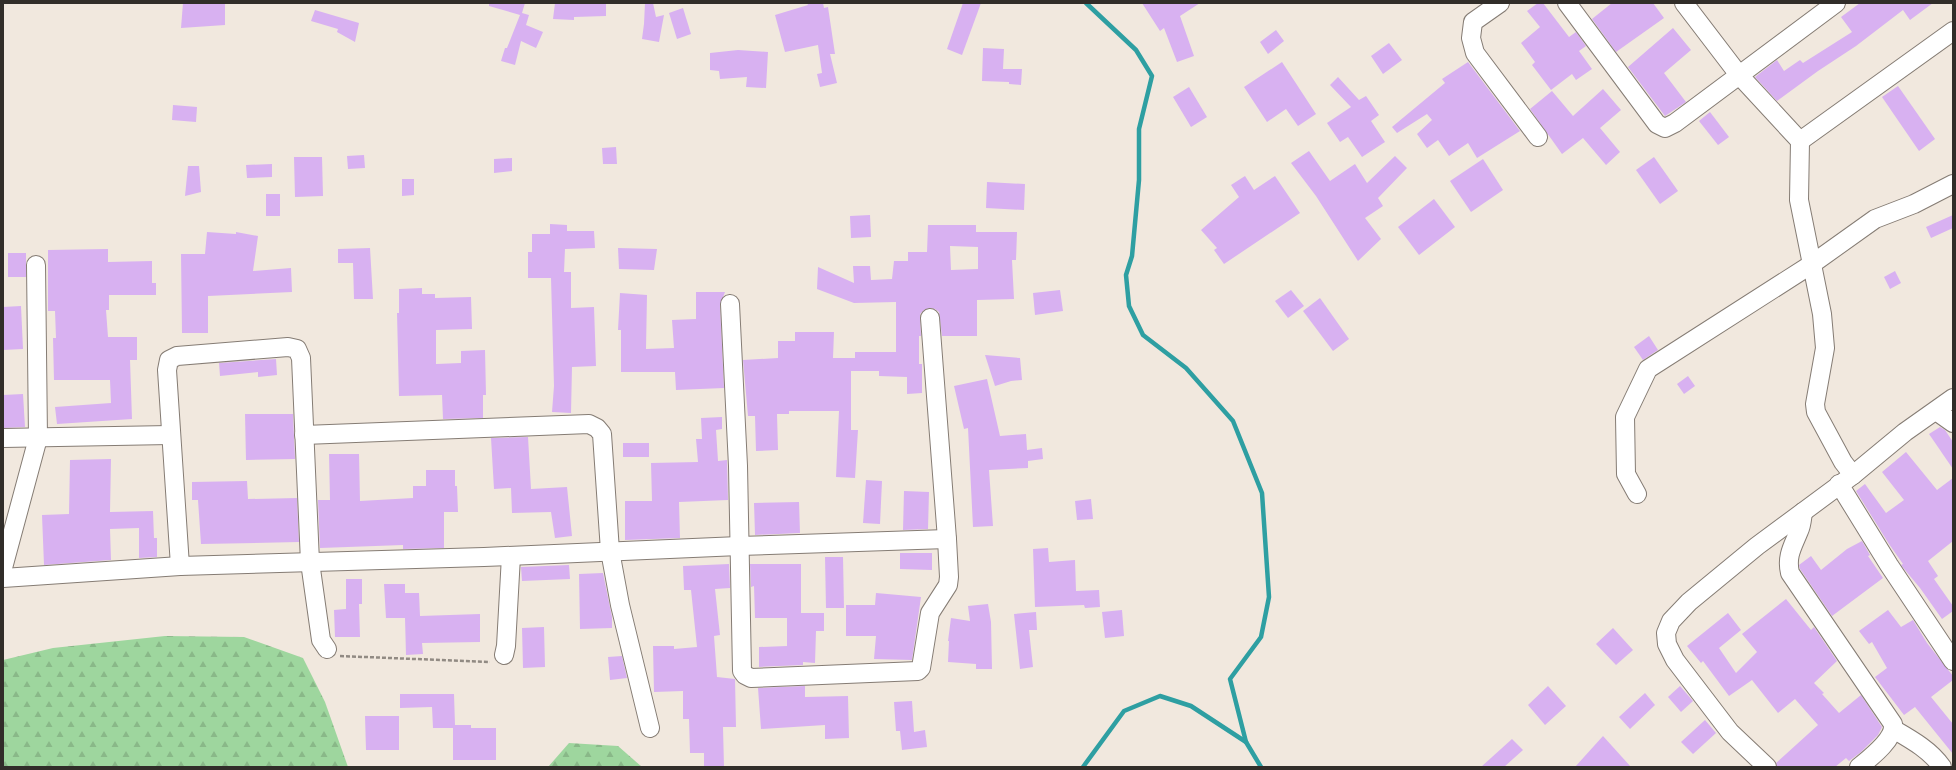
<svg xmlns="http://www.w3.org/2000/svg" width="1956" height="770" viewBox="0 0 1956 770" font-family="'Fira Sans',sans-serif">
<defs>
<pattern id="forest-firs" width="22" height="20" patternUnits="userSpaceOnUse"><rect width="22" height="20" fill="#9ed69e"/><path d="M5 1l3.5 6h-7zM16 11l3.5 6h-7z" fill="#89b888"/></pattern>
</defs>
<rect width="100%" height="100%" fill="#f1e8de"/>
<g fill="url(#forest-firs)">
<path d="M165 636 244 637 303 658 325 702 348 767H3V660L53 648Z"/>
<path d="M569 743 618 746 642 767H548Z"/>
</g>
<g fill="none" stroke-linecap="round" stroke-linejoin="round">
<g stroke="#2e9fa2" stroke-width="4.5">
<path d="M1086 3 1136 50 1152 76 1139 129V180L1132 256 1126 275 1129 306 1143 335 1186 368 1233 421 1262 493 1269 597 1261 637 1230 679 1246 742 1261 767"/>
<path d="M1083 767 1124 711 1160 696 1191 706 1246 742"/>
</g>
</g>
<g fill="#d8b1f1" fill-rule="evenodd">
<path d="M183 3H225V25L181 28Z"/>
<path d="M489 3H525L522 13 529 15 526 25 543 32 536 48 521 41 515 65 501 61 505 48H507L520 15 489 6Z"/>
<path d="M555 3H606V16L574 17V20L553 19Z"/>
<path d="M645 3H653L656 17 664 15 659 42 642 39 644 24Z"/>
<path d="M807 3H823L824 8 828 7 835 54H830L837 83 820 87 817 74 822 73 818 45 785 52 775 15 808 5Z"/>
<path d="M963 3H981L962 55 947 49Z"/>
<path d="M1142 3H1200L1180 16 1194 56 1177 62 1164 28 1160 31Z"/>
<path d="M1538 3H1543L1569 37 1576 32 1586 46 1579 51 1592 69 1576 80 1572 74 1551 90 1532 65 1535 62 1521 43 1540 27 1527 11Z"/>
<path d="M1612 3H1653L1664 18 1616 52 1592 19Z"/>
<path d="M1860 3H1933L1910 20 1903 10 1856 46 1818 71 1777 101 1755 77 1777 60 1784 71 1800 60 1803 63 1852 32 1841 17Z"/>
<path d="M683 8 691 34 677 39 669 13Z"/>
<path d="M315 10 359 23 355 42 337 32 338 29 311 21Z"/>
<path d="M1673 28 1691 50 1664 73 1686 102 1665 116 1628 67Z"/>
<path d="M1276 30 1284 41 1268 54 1260 42Z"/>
<path d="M1389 43 1402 60 1383 74 1371 56Z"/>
<path d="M983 48 1004 49 1003 69H1022L1021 85 1009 84V82L982 81Z"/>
<path d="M738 50 768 52 766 88 746 87 747 77 720 79 719 71 710 70V53Z"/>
<path d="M1282 62 1316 114 1298 126 1286 109 1267 122 1244 87Z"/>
<path d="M1468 62 1520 131 1477 158 1468 143 1449 156 1438 140 1427 148 1417 134 1432 120 1427 114 1397 133 1392 127 1445 83 1442 79Z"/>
<path d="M1338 77 1359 100 1366 96 1379 115 1371 121 1385 142 1362 157 1348 137 1340 142 1327 123 1351 107 1330 85Z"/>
<path d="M1898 86 1935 139 1919 151 1882 97Z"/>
<path d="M1189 87 1207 117 1191 127 1173 97Z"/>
<path d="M1603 89 1621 110 1600 128 1620 152 1606 165 1583 138 1562 154 1530 109 1552 91 1573 116Z"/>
<path d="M173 105 197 107 196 122 172 120Z"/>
<path d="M1710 112 1729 137 1718 145 1699 121Z"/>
<path d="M616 147 617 164H603L602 148Z"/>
<path d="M1309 151 1330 181 1355 164 1367 183 1395 156 1407 168 1378 198 1383 206 1365 218 1381 239 1358 261 1316 196 1291 163Z"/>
<path d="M364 155 365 168 348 169 347 156Z"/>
<path d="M294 157H322L323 196 295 197Z"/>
<path d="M1654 157 1678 191 1660 204 1636 170Z"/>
<path d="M512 158V171L494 173V159Z"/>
<path d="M1483 159 1503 190 1471 212 1450 181Z"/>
<path d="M272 164V177L247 178 246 165Z"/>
<path d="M188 166H199L201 192 185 196Z"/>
<path d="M1245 176 1254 190 1275 176 1300 213 1224 264 1214 250 1217 248 1201 230 1239 197 1231 185Z"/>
<path d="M402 179H414V195L402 196Z"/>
<path d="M987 182 1025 184 1024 210 986 208Z"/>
<rect x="266" y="194" width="14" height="22"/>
<path d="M1434 199 1455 227 1419 255 1398 227Z"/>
<path d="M870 215 871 237 851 238 850 216Z"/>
<path d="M1953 215V228L1931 238 1926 227Z"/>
<path d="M550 224 567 225V231H594L595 248 565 249 564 272H571V308L594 307 596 366 572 367 571 413 552 412 554 386 551 278H528V252H532V234H550Z"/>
<path d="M928 225H976V232H1017L1016 260H1012L1014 299 977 300V336H942L939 312 935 309 930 308 924 310 920 314 921 336H919V364H922V393L907 394V377L879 376V371H851V430H858L855 478 836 477 839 411H789V414H777L778 450 756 451 755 416H748L743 360 778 358V341H795V332H834L833 358H855V352H896V302L854 303 817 289 818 267 854 283 853 266H870L871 280 892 279 894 261H908V252H927ZM950 246 978 247V269L951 270Z"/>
<path d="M207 232 236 234V232L258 236 253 271 291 268 292 292 208 296V333H182L181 254H205Z"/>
<path d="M370 248 373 299H354L353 263H338V249Z"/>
<path d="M618 248 657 249 654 270 619 269Z"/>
<path d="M108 249V262L152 261V283H156V295H109V310H106L108 337H137V360H130L132 419 57 424 55 407 111 403 110 380H54L53 338H56L55 311H48V250Z"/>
<rect x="8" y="253" width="18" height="24"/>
<path d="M1895 271 1901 283 1890 289 1884 277Z"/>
<path d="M422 288V294H435V298L471 297 472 329 436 330V364L461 363V351L485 350 486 395H483V418L443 419 442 395 399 396 397 313H399V289Z"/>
<path d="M1060 290 1063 311 1035 315 1033 293Z"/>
<path d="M1291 290 1304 306 1288 318 1275 301Z"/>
<path d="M696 292H725L720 305 724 388 676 390 675 372H621V330H618L620 293 647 295 646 349 674 348 672 320 696 319Z"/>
<path d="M1320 298 1349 339 1333 351 1303 311Z"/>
<path d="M21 306 23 349 3 350V307Z"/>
<path d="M1649 336 1658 350 1643 360 1634 347Z"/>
<path d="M985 355 1020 358 1022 380 1011 381 995 386Z"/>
<path d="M276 359 277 375 258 377V372L220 376 219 363Z"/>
<path d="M1688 376 1695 386 1684 394 1677 384Z"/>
<path d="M987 379 1000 436 1026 434 1027 450 1042 448 1043 459 1028 461V468L989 470 993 526 973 527 968 428 964 429 954 386Z"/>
<path d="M23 394 25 427 3 428V395Z"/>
<path d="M245 414H293L295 459 246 460Z"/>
<path d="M722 417V429L716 430 718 461 727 460 728 500 679 502 680 538 625 540V501H652L651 463 698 462 696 439H702L701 418Z"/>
<path d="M1940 427 1945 430 1953 442V469L1929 434Z"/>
<path d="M528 437 531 489 567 487 572 536 555 538 551 512 512 513 511 488 494 489 491 438Z"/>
<rect x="623" y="443" width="26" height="14"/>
<path d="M1906 452 1937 490 1953 478V541L1928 561 1938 576 1934 579 1953 606V611L1942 619 1920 588 1905 570 1901 565 1903 564 1889 544 1856 491 1865 484 1886 513 1904 500 1882 472Z"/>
<path d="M329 454H359L360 501 413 498V486H426V470H455V486H457L458 512H444V548L403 549V545L320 548 318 500H330Z"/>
<path d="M111 459 110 512 153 511 154 538H157V557L139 558V528L110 529 111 560 44 565 42 515 69 514 70 460Z"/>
<path d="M866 480 882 481 880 524 863 523Z"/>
<path d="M247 481 248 499 297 498 299 542 201 544 198 500H192V482Z"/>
<path d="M904 491 929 492 928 529 903 530Z"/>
<path d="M1091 499 1093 519 1077 520 1075 501Z"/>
<path d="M799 502 800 533 755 535 754 503Z"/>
<path d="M1862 541 1870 555 1868 556 1883 578 1832 616 1800 569 1799 565 1811 556 1821 570 1847 549Z"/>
<path d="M1048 548 1049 562 1075 560 1076 591 1099 590 1100 607 1085 608 1084 605 1035 607 1033 549Z"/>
<path d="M900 553H932V570L900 569Z"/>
<path d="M825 557H843L844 608H826Z"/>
<path d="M729 564 730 588 715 589 720 635 714 636 717 677 735 679 736 727H723L724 767H704V753H690L689 719H683V691L654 692 653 646H674V649L697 647 691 590H684L683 566Z"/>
<path d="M750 564H801V613H824V631H816L815 663 803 662V665L759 667V647L787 646V618H755L754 586 751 587Z"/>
<path d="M569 565 570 579 522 581 521 567Z"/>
<path d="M603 573 612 617V628L580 629 579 574Z"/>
<path d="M346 579H362V604H359L360 637H335L334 610 346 609Z"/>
<path d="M384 584H405V593H419L420 616 480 614V642L422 643 423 654 406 655 405 618H386Z"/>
<path d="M876 593 921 597 912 660 874 659 876 636H846V605H875Z"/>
<path d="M1786 599 1811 630 1814 627 1837 661 1814 683 1824 693 1822 694 1839 713 1861 695 1882 727 1878 735 1861 752 1849 761 1846 758 1835 767H1777L1776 763 1818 725 1795 699 1778 713 1752 680 1729 696 1703 661 1701 663 1687 646 1728 613 1741 630 1719 648 1736 673 1757 652 1742 634Z"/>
<path d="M988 604 991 622 992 669H976V664L948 662 949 641H948L951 618 970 621 968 606Z"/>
<path d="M1122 610 1124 636 1105 638 1102 612Z"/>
<path d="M1888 610 1901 627 1913 620 1927 643 1953 676V680L1931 697 1953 724V754L1915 707 1904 715 1875 677 1887 668 1872 642 1869 644 1859 631Z"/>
<path d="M1036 612 1037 630H1029L1033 667 1020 669 1014 614Z"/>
<path d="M544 627 545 667 523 668 522 628Z"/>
<path d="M1613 628 1633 650 1616 665 1596 644Z"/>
<path d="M622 656 627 678 610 680 608 657Z"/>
<path d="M805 686V697L848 696 849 738 825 739V725L761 729 758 688Z"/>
<path d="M1548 686 1566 706 1545 725 1528 705Z"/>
<path d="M1680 686 1693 701 1681 712 1668 697Z"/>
<path d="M1645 693 1655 705 1630 729 1619 717Z"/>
<path d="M400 694H454L455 725H471V728H496V760H453V728H433L432 707 400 708Z"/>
<path d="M912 701 914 732 925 730 927 747 902 750 900 731H896L894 702Z"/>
<path d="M365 716H399V750H366Z"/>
<path d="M1705 720 1716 733 1693 754 1681 742Z"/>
<path d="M1603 736 1631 767H1575Z"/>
<path d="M1512 739 1523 750 1504 767H1481Z"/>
</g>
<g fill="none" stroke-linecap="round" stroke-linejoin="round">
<defs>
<g id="minor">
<path d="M1500 3 1473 22 1471 38 1475 53 1538 137"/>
<path d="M1567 3 1657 124 1665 128 1675 123 1836 3"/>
<path d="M1684 3 1739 75 1800 141 1799 200 1822 314 1825 348 1815 404 1816 412 1843 462 1853 475"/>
<path d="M1800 141 1953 31"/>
<path d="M730 304 738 466 742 671 745 675 751 678 918 671 921 668 930 613 948 585 949 577 947 539 930 318"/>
<path d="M1936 411 1953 423"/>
<path d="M304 435 589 424 597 428 602 434 610 551 620 605 650 728"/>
<path d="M3 438 170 435"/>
<path d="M1839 484 1889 565 1953 661"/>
<path d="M1637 494 1626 474 1625 417 1648 369 1812 264 1875 219 1914 204 1953 184"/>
<path d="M1803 512C1802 518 1802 525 1799 531 1793 546 1786 556 1790 573L1893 724C1895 739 1870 758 1859 767"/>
<path d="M180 566 167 370 169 360 177 356 288 347 297 349 301 358 310 562 321 640 327 649"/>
<path d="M3 568 38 438 36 265"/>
<path d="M3 578 180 566 484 557 739 546 947 539"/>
<path d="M504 655 506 646 511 556"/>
<path d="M1893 729C1912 740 1930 750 1942 767"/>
<path d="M1767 767 1730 732 1675 660 1667 644 1666 633 1671 621 1689 602 1757 546 1853 475 1905 432 1953 398"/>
</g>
</defs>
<use href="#minor" stroke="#857c74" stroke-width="20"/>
<path stroke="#918a83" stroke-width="2.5" stroke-dasharray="4 2" stroke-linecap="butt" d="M340 656 490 662"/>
<use href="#minor" stroke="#fff" stroke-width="18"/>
</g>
<rect width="1956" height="770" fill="none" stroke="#312d29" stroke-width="8"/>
</svg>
